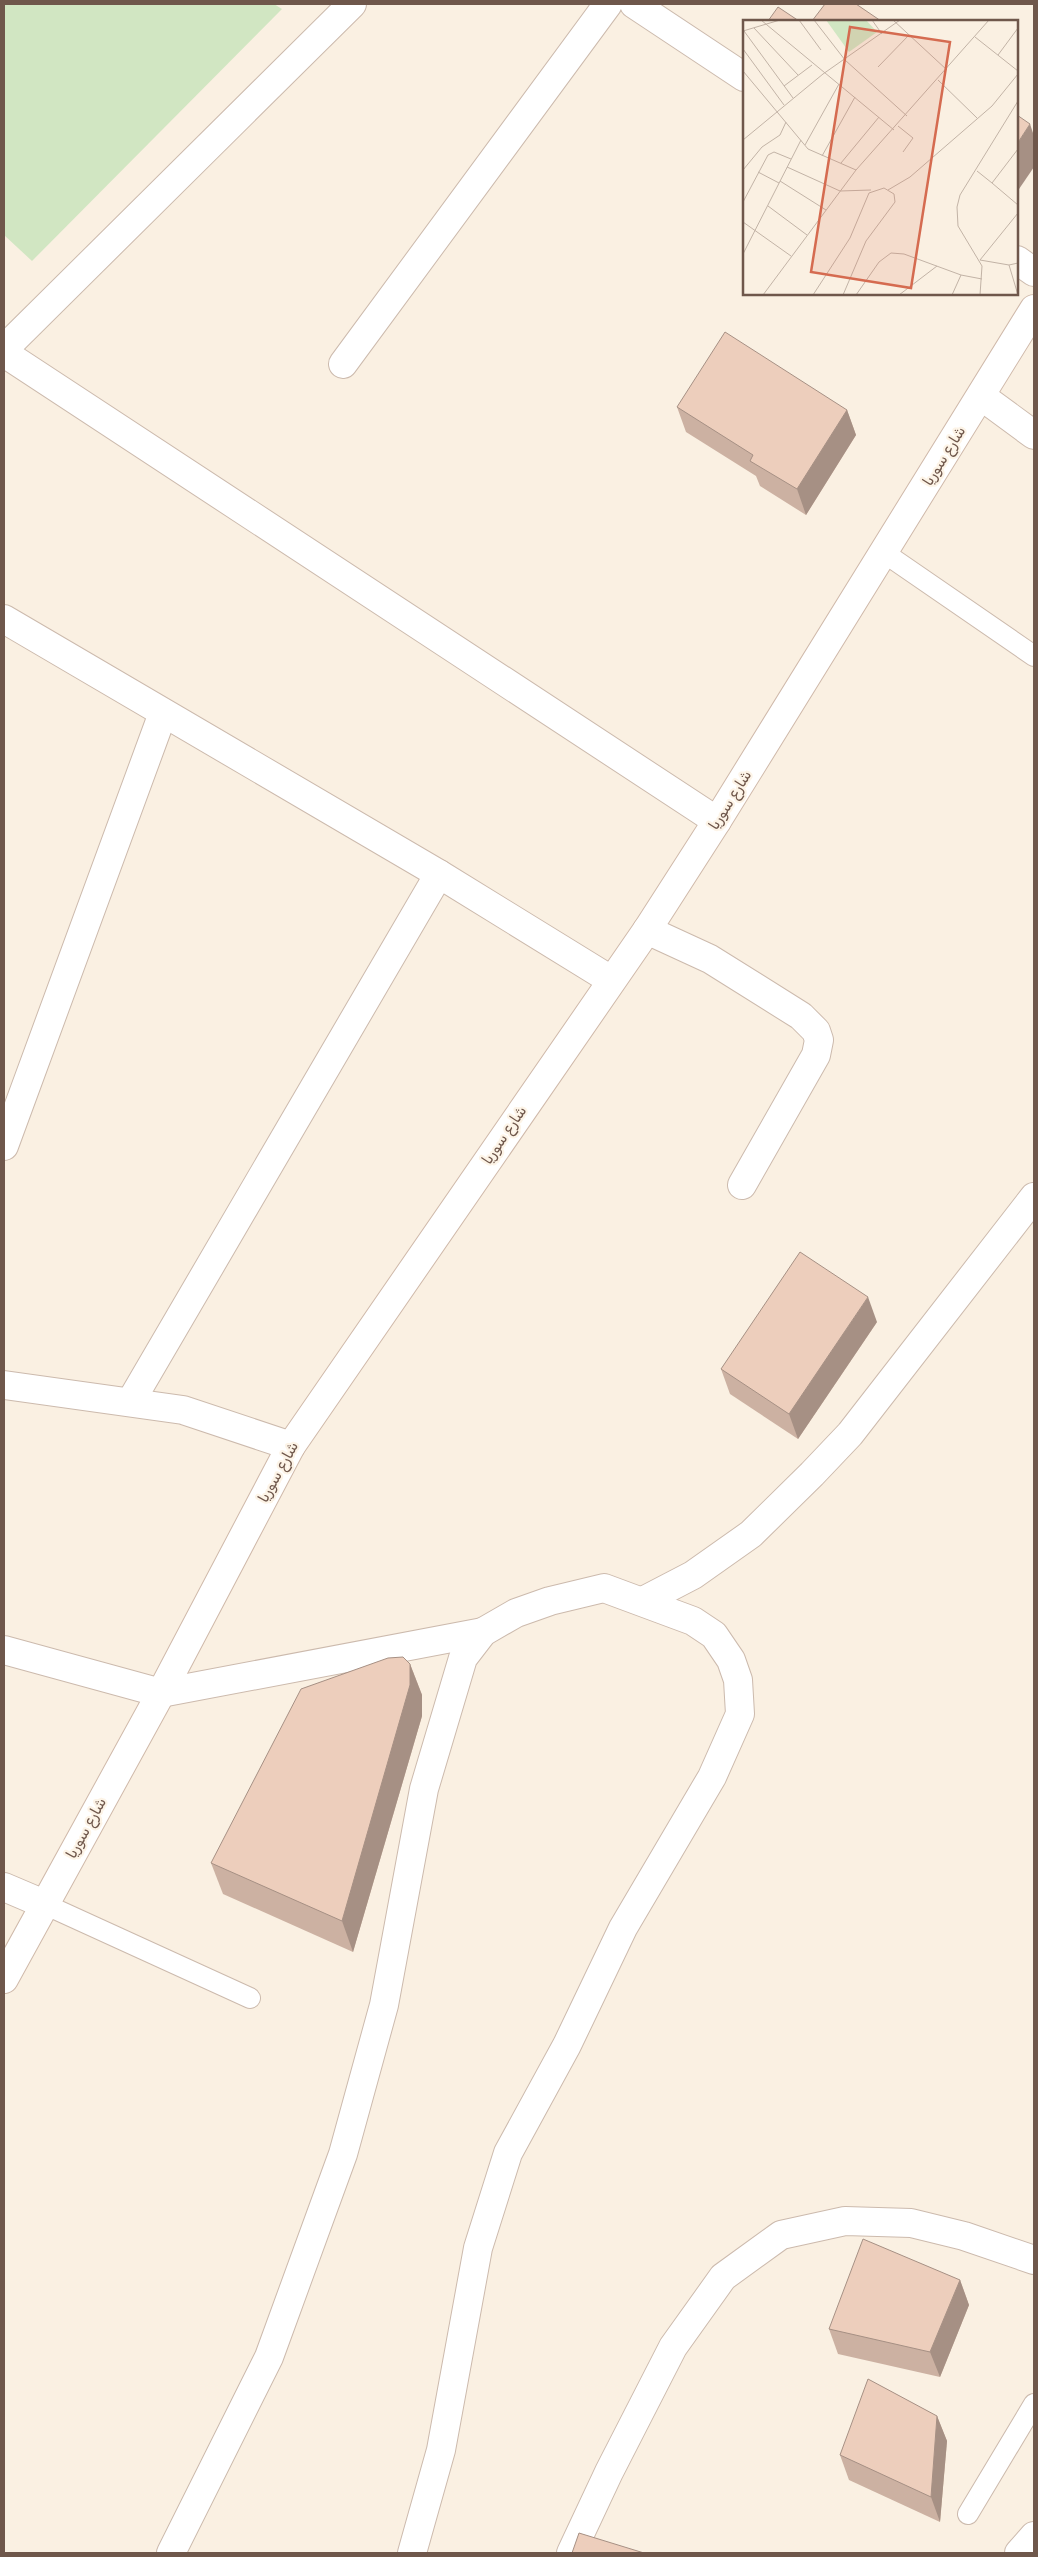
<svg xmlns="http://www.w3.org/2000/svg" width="1038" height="2557" viewBox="0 0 1038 2557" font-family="Rubik,Vazirmatn,sans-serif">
<rect width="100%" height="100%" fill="#faf0e2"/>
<path fill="#d1e6c2" d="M4 4H274L282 9 32 261 4 235Z"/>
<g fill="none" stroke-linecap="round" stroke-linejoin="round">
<defs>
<g id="lane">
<path d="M883 552 1034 656"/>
<path d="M44 1904 250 1998"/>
<path d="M968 2514 1034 2404"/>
</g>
<g id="street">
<path d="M634 4 744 77"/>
<path d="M1017 260 1034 272"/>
<path d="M4 349 352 4"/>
<path d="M4 353 717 821"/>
<path d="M343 364 608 4"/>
<path d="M981 396 1034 435"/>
<path d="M4 619 439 874 611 980"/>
<path d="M647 930 710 959 801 1016 816 1031 819 1040 816 1055 742 1185"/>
<path d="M4 1146 163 713"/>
<path d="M4 1385 183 1410 291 1446"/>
<path d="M131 1401 439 874"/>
<path d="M643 1601 693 1575 751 1534 812 1474 850 1434 1034 1197"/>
<path d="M4 1650 161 1693 483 1632"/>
<path d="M4 1887 44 1904"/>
<path d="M171 2553 269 2357 343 2154 384 2005 424 1789 463 1658 483 1632 516 1613 550 1601 604 1588 693 1621 714 1635 731 1660 738 1680 740 1714 712 1777 623 1928 567 2045 508 2153 478 2248 441 2450 412 2553"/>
<path d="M571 2553 609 2472 673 2347 723 2277 781 2235 845 2221 911 2223 964 2236 1034 2260"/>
<path d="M1019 2553 1034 2536"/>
</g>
<path id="secondary" d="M4 1979 161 1693 291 1446 647 930 717 821 1034 309"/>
</defs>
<use href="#lane" stroke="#ccbaad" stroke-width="22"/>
<use href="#street" stroke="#ccbaad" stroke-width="30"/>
<use href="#secondary" stroke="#cfb9aa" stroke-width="30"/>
<use href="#lane" stroke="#fff" stroke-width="20"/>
<use href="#street" stroke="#fff" stroke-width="28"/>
<use href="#secondary" stroke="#fff" stroke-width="28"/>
</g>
<g fill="#ccb1a2">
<path d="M677 407 847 410 856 435 806 515 760 486 756 476 686 432Z"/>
<path d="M877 1322 798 1439 730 1394 721 1369Z"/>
<path d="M410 1664 422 1695V1716L353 1952 223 1894 211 1863Z"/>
<path d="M960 2280 969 2305 940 2377 838 2354 829 2329Z"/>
<path d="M937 2416 947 2441 940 2522 849 2480 840 2455Z"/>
</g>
<g fill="#a69084">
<path d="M1030 124 1034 136V167L1017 192V144Z"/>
<path d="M847 410 856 435 806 515 797 489Z"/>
<path d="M868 1297 877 1322 798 1439 789 1414Z"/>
<path d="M410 1664 422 1695V1716L353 1952 342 1921Z"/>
<path d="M960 2280 969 2305 940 2377 930 2352Z"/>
<path d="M937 2416 947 2441 940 2522 931 2497Z"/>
</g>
<g fill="#edcebc" stroke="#a69084">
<path d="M825 4H856L881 21H812Z"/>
<path d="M778 7 799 21H768Z"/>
<path d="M1017 115 1030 124 1017 144Z"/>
<path d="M725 332 847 410 797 489 750 461 753 455 677 407Z"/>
<path d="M800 1252 868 1297 789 1414 721 1369Z"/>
<path d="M403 1657 410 1664V1685L342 1921 211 1863 301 1689 388 1658Z"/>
<path d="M863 2239 960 2280 930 2352 829 2329Z"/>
<path d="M868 2379 937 2416 931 2497 840 2455Z"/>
<path d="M579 2533 644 2553H572Z"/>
</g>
<g text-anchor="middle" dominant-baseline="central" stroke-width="4.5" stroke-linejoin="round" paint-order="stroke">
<g font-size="15" fill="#6f574b" stroke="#fdf4e7">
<text transform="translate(944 456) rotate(-58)">شارع سوريا</text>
<text transform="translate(730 800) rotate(-58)">شارع سوريا</text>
<text transform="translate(504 1135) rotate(-56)">شارع سوريا</text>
<text transform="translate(278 1472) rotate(-61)">شارع سوريا</text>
<text transform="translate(86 1828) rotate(-61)">شارع سوريا</text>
</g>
</g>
<g transform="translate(743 20)">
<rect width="275" height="275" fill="#faf0e2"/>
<path d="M83 0H123L134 12 106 32Z" fill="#d1e6c2"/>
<path fill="none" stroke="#c2b3a6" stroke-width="1" d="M18 0 151 110M56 0 78 30M71 0 102 40 164 96M129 0 139 14M150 0 204 50M11 8 55 55M0 11 37 0M1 11 50 78M232 17 275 51M0 29 41 85M255 35 275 8M135 47 166 15M0 51 65 129 113 150M195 60 234 98M41 66 69 45M155 106 170 118 160 132M0 120 80 54 157 0M62 125 96 64M275 129 249 163 275 185M79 136 112 77M98 143 136 97M44 147 97 171 128 170M0 150 19 127 37 115 43 102M234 151 249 163M15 152 36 163M37 161 83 190M145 170 167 157 249 86 275 54M0 182 25 135 31 132 48 139M25 186 64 215M0 202 48 236M0 234 58 120M237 240 275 193M237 240 266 245 275 243M266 245 275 275M20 275 113 150 246 0M70 275 107 218 126 173 141 168 151 174 152 182 123 221 100 275M113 275 136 242 148 233 161 234 218 255M156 275 194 246M209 275 218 255 239 259M237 275 239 246 215 206 214 187 217 175 275 81"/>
<path fill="#d56b50" fill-opacity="0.15" stroke="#d56b50" stroke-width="2.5" d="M107 7 207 22 168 268 68 252Z"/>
<rect width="275" height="275" fill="none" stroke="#6f574b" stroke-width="2.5"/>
</g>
<rect width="1038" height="2557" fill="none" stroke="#6f574b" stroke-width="10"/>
</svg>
